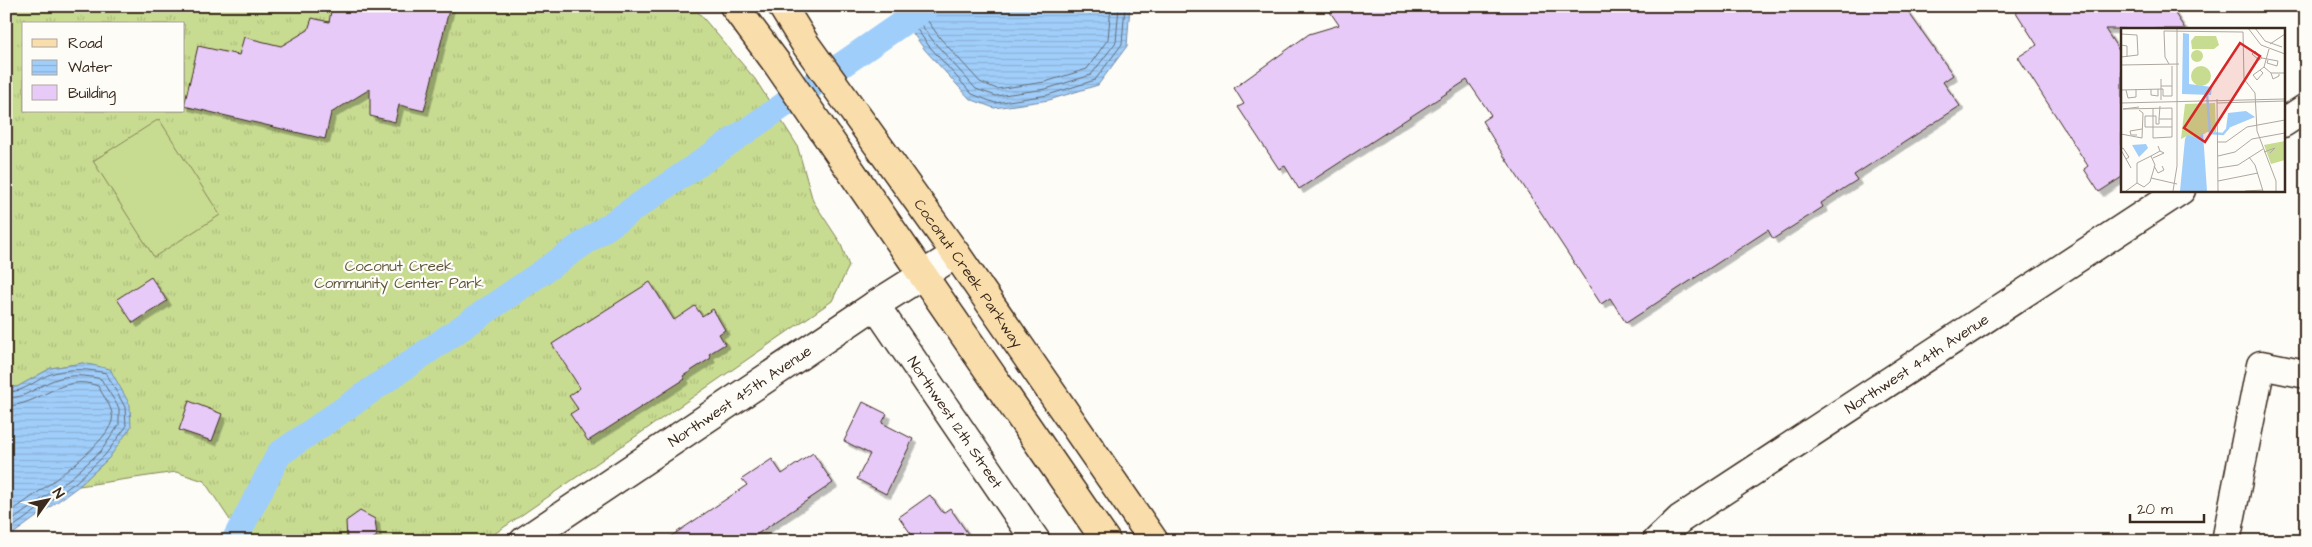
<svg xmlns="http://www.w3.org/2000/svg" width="2312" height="547" viewBox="0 0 2312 547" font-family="'Architects Daughter',sans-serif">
<defs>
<pattern id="grass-tufts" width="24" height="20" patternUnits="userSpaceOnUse" patternTransform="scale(1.25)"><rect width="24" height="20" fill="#c8dc91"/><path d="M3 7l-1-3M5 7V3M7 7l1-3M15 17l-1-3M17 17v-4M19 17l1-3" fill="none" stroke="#adbd7d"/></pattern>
<pattern id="water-rules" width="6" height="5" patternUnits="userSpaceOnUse" patternTransform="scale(1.25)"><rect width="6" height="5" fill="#a0cefb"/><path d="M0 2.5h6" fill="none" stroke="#8bb1d7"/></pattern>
<filter id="shadow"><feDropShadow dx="4.5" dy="4.5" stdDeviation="0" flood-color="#0004"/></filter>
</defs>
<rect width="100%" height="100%" fill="#fdfcf7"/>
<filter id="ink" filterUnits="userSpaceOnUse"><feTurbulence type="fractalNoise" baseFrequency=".02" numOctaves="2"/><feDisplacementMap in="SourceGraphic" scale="10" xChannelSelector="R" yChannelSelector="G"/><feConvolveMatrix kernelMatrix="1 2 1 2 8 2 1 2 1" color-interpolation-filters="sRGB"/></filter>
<g filter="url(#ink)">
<path fill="url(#grass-tufts)" stroke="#828358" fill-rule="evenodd" d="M6 6H693L755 79 797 145 813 201 840 242 849 266 832 301 484 541H244L204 481 176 472 79 486 109 458 83 363 51 368 17 387H6ZM24 24H184V111H24Z"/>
<path fill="#c8dc91" stroke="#828358" d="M159 119 220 215 154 257 93 161Z"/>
<g fill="url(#water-rules)" stroke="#788ca3">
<path d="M893 6H1130L1127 46 1098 85 1049 100 994 108 970 99 925 50Z"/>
<path d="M83 363 110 369 130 405 131 427 109 458 79 486 6 539V387H17L51 368Z"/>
</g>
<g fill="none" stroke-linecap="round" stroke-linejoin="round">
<g stroke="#636c76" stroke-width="1">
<path d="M900 6 929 46 972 94 995 103 1048 95 1095 80 1122 44 1125 6"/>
<path d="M907 6 934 42 976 89 996 96 1046 89 1091 75 1116 42 1119 6"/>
<path d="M917 6 940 38 980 82 997 89 1045 82 1087 69 1108 39 1111 6"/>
<path d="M6 392C26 393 36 378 54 373 72 368 88 369 106 373L125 407 126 427 105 455 76 482 6 532"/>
<path d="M6 398C26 399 37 386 54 380 69 374 86 375 101 379L119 408V425L101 451 72 477 6 525"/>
<path d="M6 406C40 406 62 372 98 386 103 396 115 410 112 421 105 448 30 498 6 515"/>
</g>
<path stroke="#a0cefb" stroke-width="26" d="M234 541 279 454 927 6"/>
</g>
<g fill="#e7caf8" stroke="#3b2a1e" filter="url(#shadow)">
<path d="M332 6H450L424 111 399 105 395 122 370 116V89L331 113 325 139 184 106 198 46 239 55 244 37 281 46 308 30 312 18 329 22Z"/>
<path d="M1326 6H1904L1953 75 1943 82 1960 106 1854 175 1857 180 1821 203 1823 207 1773 239 1768 230 1626 323 1610 298 1601 304 1500 150 1482 121 1491 115 1467 80 1299 189 1285 166 1279 169 1238 107 1244 104 1234 88 1309 34 1339 25Z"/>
<path d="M2012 6H2170L2185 29H2105L2122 55V177L2099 192 2084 169 2088 166 2018 57 2037 45Z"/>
<path d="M151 277 167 301 133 323 117 299Z"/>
<path d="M650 282 674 320 695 306 702 316 713 309 725 330 719 334 725 344 709 354 711 358 683 376 685 379 588 441 570 414 578 409 569 396 580 388 552 344Z"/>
<path d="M189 401 222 414 212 441 179 430Z"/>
<path d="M863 402 887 414 882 423 913 439 886 494 857 479 870 454 844 441Z"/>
<path d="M813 453 833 483 747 541H664L747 485 742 479 772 459 782 474Z"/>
<path d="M930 495 943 513 950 508 973 541H916L899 517Z"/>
<path d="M360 511 375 519 377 536 369 541H347L346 521Z"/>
</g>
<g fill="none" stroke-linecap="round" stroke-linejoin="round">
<defs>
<g id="minor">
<path d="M2283 123 2306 108"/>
<path id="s1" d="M875 305 1036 541"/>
<path id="s2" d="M524 541 875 305 956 254"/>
<path id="s3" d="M1657 541 1680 519 2181 190"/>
<path d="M2226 541 2261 365 2306 374"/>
</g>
<g id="major">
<path d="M734 6 778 65 1106 541"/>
<path id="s4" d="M782 6 806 45 956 254 1154 541"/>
</g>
</defs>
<use href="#minor" stroke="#3b2a1e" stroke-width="31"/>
<use href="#major" stroke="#3b2a1e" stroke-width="31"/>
<use href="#minor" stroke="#fdfcf7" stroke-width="28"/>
<use href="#major" stroke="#f9ddab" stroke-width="28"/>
</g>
</g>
<g text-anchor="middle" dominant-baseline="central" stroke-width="4.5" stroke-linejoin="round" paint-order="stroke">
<g font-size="15" fill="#5e563b" stroke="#fdfcf7">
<text x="399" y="266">Coconut Creek<tspan x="399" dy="17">Community Center Park</tspan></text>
</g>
<g font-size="15" fill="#3b2a1e" stroke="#fdfcf7">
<text stroke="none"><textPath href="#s4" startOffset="326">Coconut Creek Parkway</textPath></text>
<text stroke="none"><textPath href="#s3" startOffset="315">Northwest 44th Avenue</textPath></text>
<text stroke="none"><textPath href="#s2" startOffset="260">Northwest 45th Avenue</textPath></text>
<text stroke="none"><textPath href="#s1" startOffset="142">Northwest 12th Street</textPath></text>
</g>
</g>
<g transform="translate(2121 28)">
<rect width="164" height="164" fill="#fdfcf7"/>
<path d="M94 75 95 104H86L77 110 66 108 60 111 64 76ZM164 113V132L150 136 143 117Z" fill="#c8dc91"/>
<path d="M74 8H95L98 17 93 21H71L70 13ZM70 28a6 6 0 1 1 12 0a6 6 0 1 1-12 0ZM70 48a10 10 0 1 1 20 0a10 10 0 1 1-20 0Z" fill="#c8dc91"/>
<path d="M62 5 68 6V56L91 59 90 67 61 66ZM125 83 134 89 105 101 107 85ZM82 105 86 163H59L64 111 66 107 77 110ZM25 116 27 120 18 129 11 117Z" fill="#a0cefb"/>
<path fill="none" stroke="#a0cefb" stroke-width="2.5" d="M86 66 89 105 102 106 108 99"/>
<path fill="none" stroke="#afa8a0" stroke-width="1" d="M127 0 140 17 164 26M134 0 144 13 161 19M0 6 16 7 17 27 0 29M149 16 164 6M0 17 6 18V29M148 21 143 39 150 45H164M141 30 134 23 131 26 138 32 141 30 157 33 156 38 146 35 147 32M48 36 44 29 43 3 122 4 123 51 134 65 136 103 155 153V163M0 37 58 36M139 42 142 45 136 52 132 47 139 42 143 39M150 45 152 51 158 48V46M40 58H51V38M30 61V67L37 68V61M0 62 42 61V68H51V58M5 62 7 70 15 69V61M96 71 97 163M40 72V51M0 75 164 71M96 75 164 73M39 78 38 91H51M18 79 2 81 51 80V109L32 110V88M32 80V88H24V99H51M32 88H35V96H38V91M0 106 21 110 22 85 18 82M16 107H10L9 103 21 101M96 114H105L126 99 164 92M0 121 2 120 8 129 5 131M0 122 10 140M143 124 154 120 149 125M97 128 114 124 131 111 164 105M128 129 134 137 142 163M32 130 43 125 39 123M33 138 37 145 43 142 41 138M97 140 117 137 142 121M30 150 56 156M97 153 137 145M16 155 23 159 29 154 34 137 30 128 39 123 37 118M5 163 16 155V135L30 128M52 163 56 138V0M124 163 142 162"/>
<path fill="#d62828" fill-opacity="0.15" stroke="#d62828" stroke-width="2.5" d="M119 15 139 28 84 114 63 100Z"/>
<rect width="164" height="164" fill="none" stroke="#3b2a1e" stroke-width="2.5"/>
</g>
<rect width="2312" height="547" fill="none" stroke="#fdfcf7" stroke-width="25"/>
<rect x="12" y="12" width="2287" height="522" fill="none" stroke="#3b2a1e" stroke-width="2" filter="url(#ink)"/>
<rect x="22" y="22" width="162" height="90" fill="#fdfcf7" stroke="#afa8a0"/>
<rect x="32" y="39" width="25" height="8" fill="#f9ddab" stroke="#afa8a0"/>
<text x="68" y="48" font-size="15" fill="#3b2a1e">Road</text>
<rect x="32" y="60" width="25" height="15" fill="url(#water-rules)" stroke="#afa8a0"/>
<text x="68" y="72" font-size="15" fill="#3b2a1e">Water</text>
<rect x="32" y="85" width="25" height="15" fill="#e7caf8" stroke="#afa8a0"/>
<text x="68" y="98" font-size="15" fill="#3b2a1e">Building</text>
<g transform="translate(48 500) rotate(57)" stroke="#fdfcf7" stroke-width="4" paint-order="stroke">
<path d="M0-4L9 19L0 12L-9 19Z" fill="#3b2a1e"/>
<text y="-8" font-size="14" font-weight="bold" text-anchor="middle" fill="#3b2a1e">N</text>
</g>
<path d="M2130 514v8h74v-8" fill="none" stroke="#3b2a1e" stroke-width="2.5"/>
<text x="2137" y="514" font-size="15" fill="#3b2a1e" stroke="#fdfcf7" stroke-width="4" paint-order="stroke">20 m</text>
</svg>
